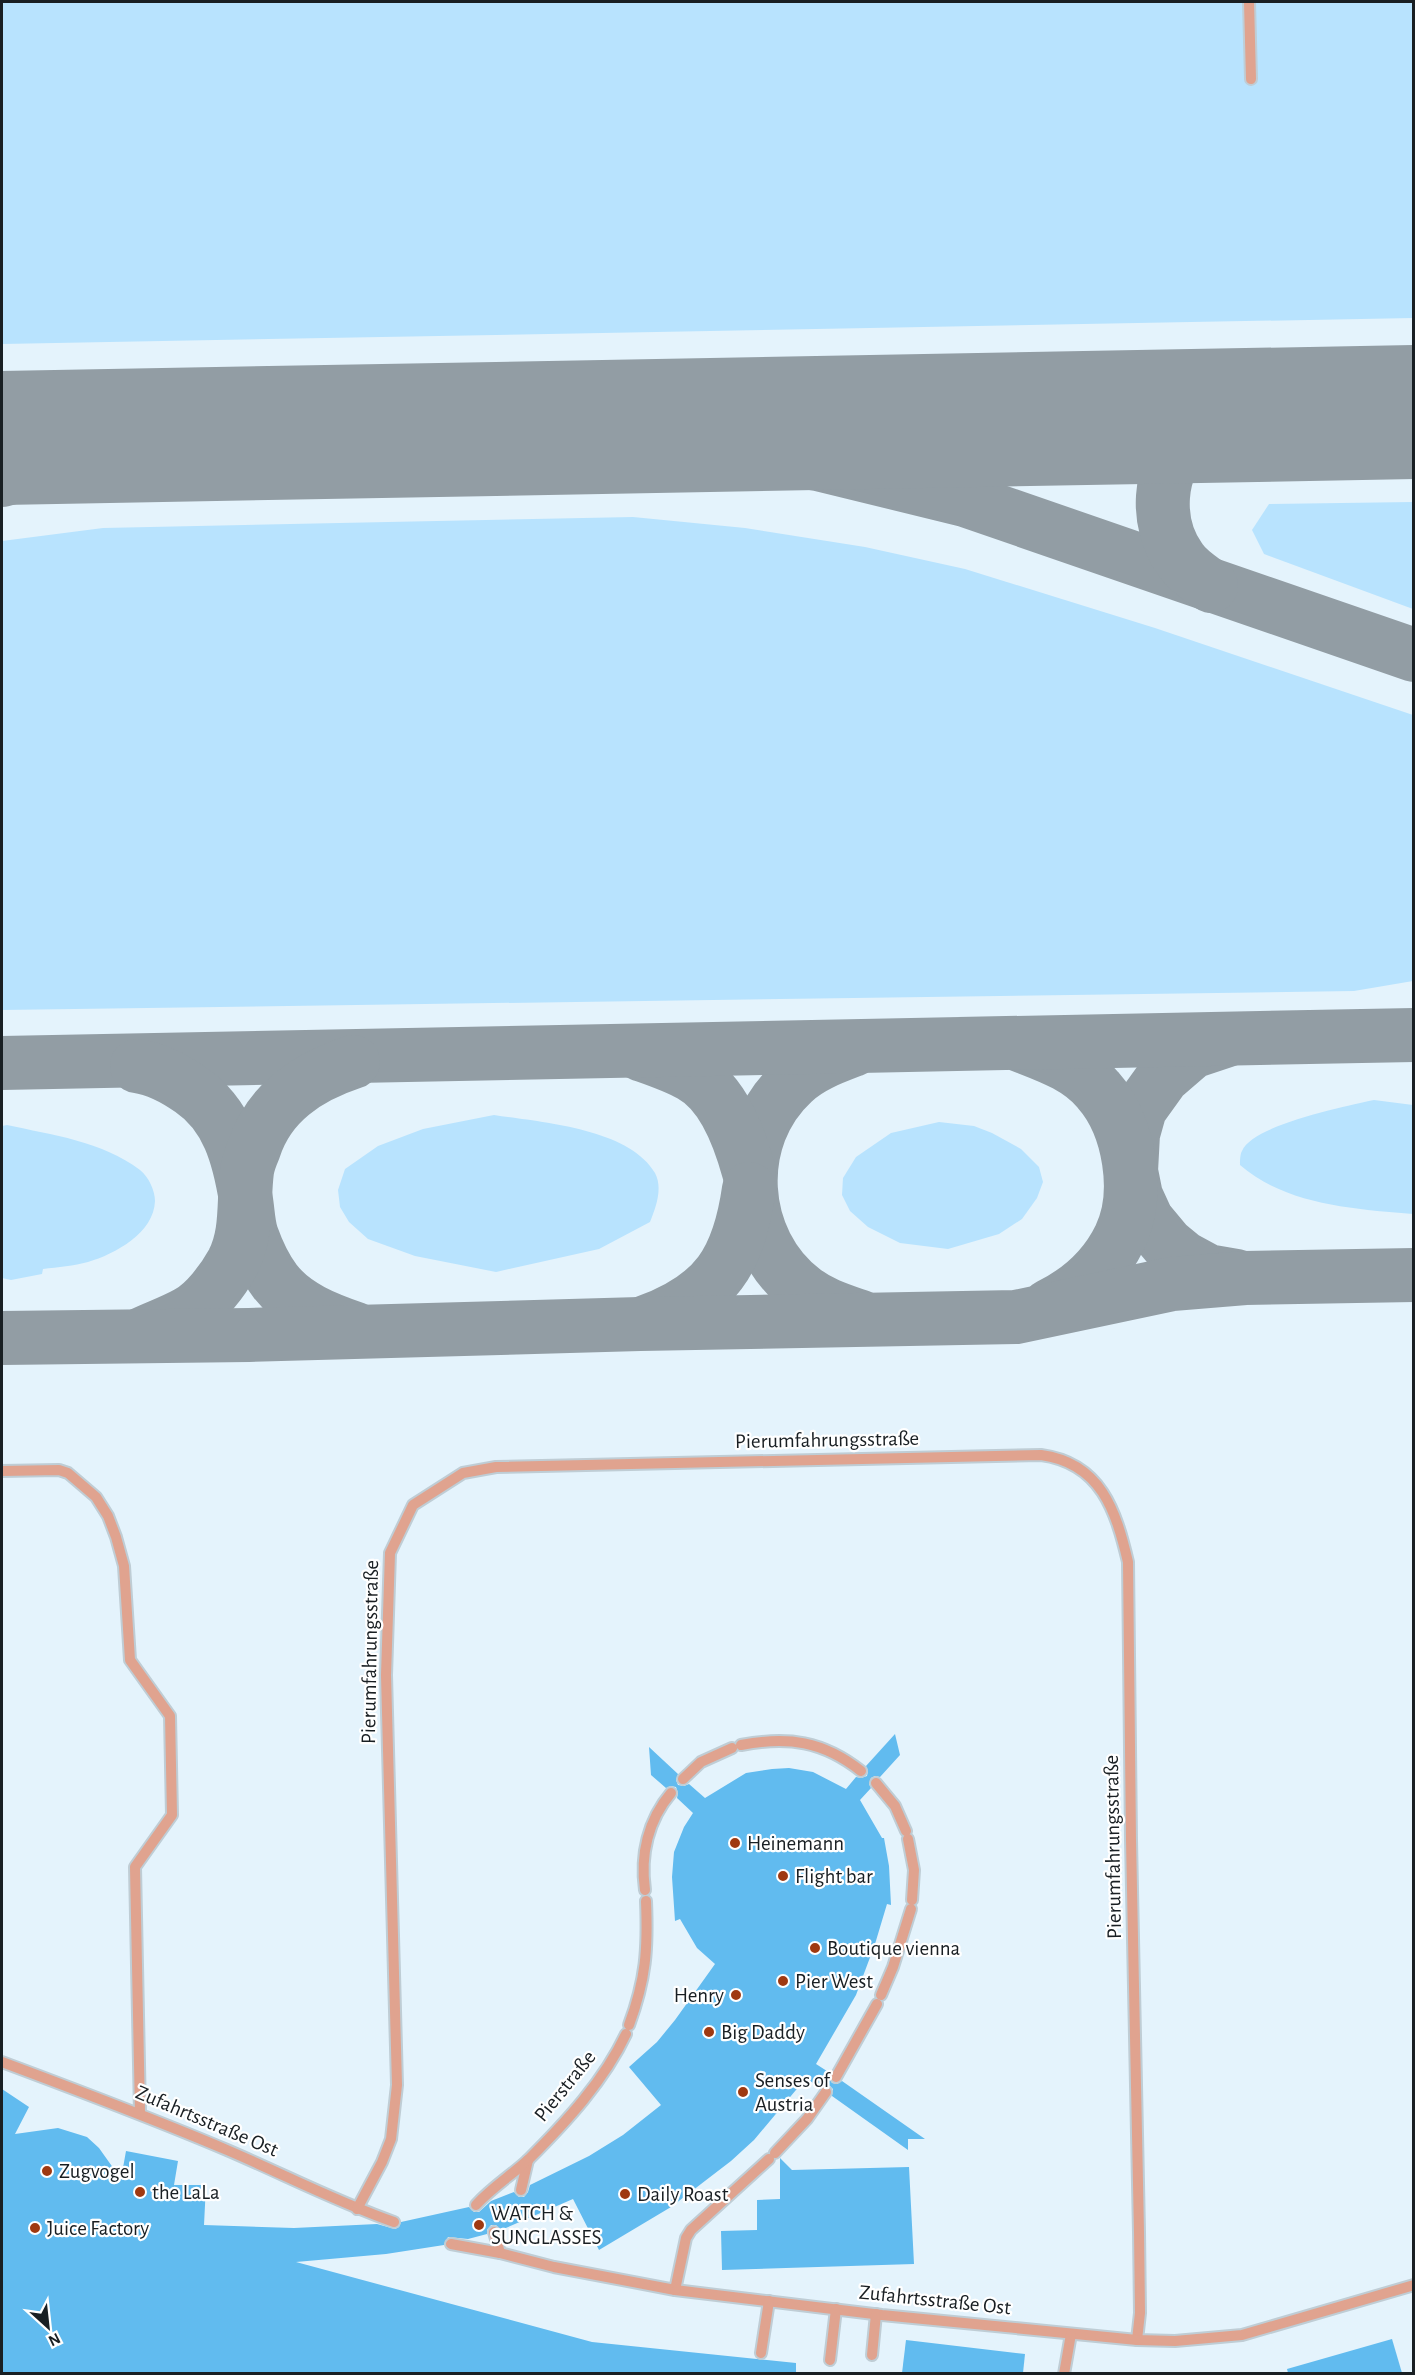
<svg xmlns="http://www.w3.org/2000/svg" width="1415" height="2375" viewBox="0 0 1415 2375" font-family="'Alegreya Sans',sans-serif">
<rect width="100%" height="100%" fill="#e4f3fc"/>
<g fill="#b8e3fe">
<path d="M2 2H1413V318L2 344Z"/>
<path d="M1413 502V609L1264 554 1252 530 1269 504Z"/>
<path d="M633 517 745 528 865 547 965 569 1155 628 1413 715V981L1354 991 2 1010V541L103 528Z"/>
<path d="M1374 1100 1413 1105V1214C1355 1209 1286 1205 1240 1165 1240 1161 1240 1154 1242 1151 1252 1125 1347 1106 1374 1100Z"/>
<path d="M494 1115C539 1122 629 1128 655 1173 663 1188 656 1207 650 1222L599 1249 496 1272 415 1256 368 1239 349 1222 340 1207 338 1190 345 1169 378 1146 423 1129Z"/>
<path d="M939 1122 974 1126 992 1133 1021 1149 1039 1167 1043 1182 1037 1198 1022 1219 999 1234 948 1249 900 1243 868 1227 850 1211 842 1195 843 1178 856 1157 891 1133Z"/>
<path d="M7 1125C52 1135 102 1141 140 1170 149 1177 155 1191 155 1201 154 1233 115 1254 88 1262 74 1266 58 1267 43 1269L42 1274 11 1280 2 1278V1126Z"/>
</g>
<g fill="none" stroke-linecap="round" stroke-linejoin="round">
<g stroke="#929da4" stroke-width="54">
<path d="M511 429 667 440 818 464 965 500 1414 655"/>
<path d="M2 480 30 472 320 433"/>
<path d="M1211 586C1200 578 1188 571 1180 559 1155 524 1156 468 1191 438 1211 421 1235 418 1259 415"/>
<path d="M1225 1041 1192 1052 1163 1077 1140 1109 1133 1134 1131 1171 1136 1196 1147 1220 1167 1244 1184 1258 1208 1271 1237 1276"/>
<path d="M1020 1045C1048 1056 1078 1066 1098 1090 1130 1126 1141 1194 1120 1237 1105 1268 1079 1291 1049 1306"/>
<path d="M853 1050C832 1058 810 1066 793 1082 732 1138 738 1241 804 1291 821 1304 841 1310 861 1317"/>
<path d="M640 1054C657 1060 675 1066 691 1075 724 1093 740 1139 749 1172"/>
<path d="M2 1063 1414 1035"/>
<path d="M137 1066C157 1069 174 1078 191 1090 228 1115 239 1157 246 1200 248 1212 248 1225 252 1236 257 1250 266 1269 275 1281 295 1307 327 1319 356 1329"/>
<path d="M646 1322C716 1297 739 1260 749 1189"/>
<path d="M142 1334C157 1327 174 1321 188 1313 206 1303 223 1280 233 1262 248 1233 243 1201 247 1171 248 1164 251 1156 254 1149 269 1102 308 1077 353 1062"/>
<path d="M2 1338 249 1335 640 1324 1016 1317 1172 1284 1245 1278 1414 1275"/>
</g>
<path stroke="#929da4" stroke-width="134" d="M2 438 1414 412"/>
</g>
<g fill="#61bbef">
<path d="M895 1734 900 1755 880 1777 875 1776 871 1778 869 1784 871 1788 860 1800 882 1838H884L889 1866 891 1905 887 1904 875 1944 856 1995 816 2064 830 2073 829 2078 832 2083 837 2084 842 2081 925 2139H908V2150L832 2096 833 2089 830 2086 823 2085 820 2088 806 2078 754 2140 731 2161 671 2207 599 2250 573 2199 501 2230 496 2225H491L487 2230V2234L468 2239 448 2237 444 2245 386 2254 296 2262 592 2342 796 2363V2373H2V2089L29 2107 15 2134 58 2128 87 2137 99 2148 121 2179 126 2151 178 2161 174 2185H206L204 2225 294 2228 377 2224 395 2229 399 2227 401 2222 469 2207 474 2212H479L491 2201 514 2192 519 2197H524L528 2192 530 2185 589 2156 623 2135 661 2105 629 2067 657 2042 675 2020 715 1964 697 1948 680 1919 675 1921 672 1877 674 1852 684 1827 693 1813 677 1798 678 1793 676 1787 671 1786 666 1788 651 1775 649 1747 678 1774 676 1780 678 1785 684 1786 689 1784 705 1798 746 1773 772 1769 789 1768 813 1772 846 1789 856 1777 861 1778 867 1776 868 1771 866 1766Z"/>
<path d="M780 2158 792 2170 909 2167 914 2264 722 2270 721 2231 757 2230V2200L780 2199Z"/>
<path d="M1392 2339 1402 2373H1288L1287 2369Z"/>
<path d="M906 2340 1025 2354 1023 2373H902Z"/>
</g>
<g fill="none" stroke-linecap="round" stroke-linejoin="round">
<defs>
<g id="service">
<path d="M1249 2 1251 79"/>
<path d="M2 1471 59 1470 68 1473 96 1497 108 1516 116 1537 124 1566 130 1660 170 1716 172 1815 135 1867 140 2113"/>
<path d="M741 1745C788 1736 823 1741 861 1771"/>
<path d="M683 1779 701 1762 732 1748"/>
<path d="M876 1783 895 1806 906 1831"/>
<path d="M908 1839 914 1870 912 1900"/>
<path d="M645 1890C640 1855 648 1820 671 1793"/>
<path d="M881 1995 893 1967 911 1909"/>
<path d="M629 2025C646 1979 648 1949 646 1901"/>
<path d="M2 2062C77 2090 152 2118 227 2150 283 2174 337 2202 394 2222"/>
<path d="M836 2077 877 2004"/>
<path d="M775 2153 807 2119 826 2092"/>
<path d="M521 2190 528 2160"/>
<path d="M476 2205C492 2187 512 2175 529 2159 566 2122 604 2081 626 2034"/>
<path d="M357 2209 382 2162 391 2139 397 2085 386 1675 390 1553 413 1505 463 1473 496 1467 1041 1455C1101 1463 1116 1511 1128 1562L1131 1840 1139 2232 1140 2313 1137 2340"/>
<path d="M494 2232 500 2253"/>
<path d="M451 2244 500 2253 554 2267 675 2290 882 2315 1137 2340 1175 2341 1242 2335 1414 2285"/>
<path d="M675 2290 686 2238 691 2230 769 2159"/>
<path d="M761 2353 769 2301"/>
<path d="M872 2355 876 2314"/>
<path d="M830 2360 836 2309"/>
<path d="M1064 2374 1071 2334"/>
</g>
</defs>
<use href="#service" stroke="#bfcdd5" stroke-width="14"/>
<use href="#service" stroke="#e0a38f" stroke-width="10"/>
</g>
<g fill="#9f3911" stroke="#fff" stroke-width="2">
<circle cx="735" cy="1843" r="6"/>
<circle cx="783" cy="1876" r="6"/>
<circle cx="815" cy="1948" r="6"/>
<circle cx="783" cy="1981" r="6"/>
<circle cx="736" cy="1995" r="6"/>
<circle cx="709" cy="2032" r="6"/>
<circle cx="743" cy="2092" r="6"/>
<circle cx="47" cy="2171" r="6"/>
<circle cx="140" cy="2192" r="6"/>
<circle cx="625" cy="2194" r="6"/>
<circle cx="479" cy="2225" r="6"/>
<circle cx="35" cy="2228" r="6"/>
</g>
<g text-anchor="middle" dominant-baseline="central" stroke-width="4.5" stroke-linejoin="round" paint-order="stroke">
<g font-size="21" fill="#191f23" stroke="#fff">
<text transform="translate(827 1440) rotate(-1)">Pierumfahrungsstraße</text>
<text transform="translate(370 1652) rotate(-89)">Pierumfahrungsstraße</text>
<text transform="translate(1113 1847) rotate(-91)">Pierumfahrungsstraße</text>
<text transform="translate(565 2086) rotate(-51)">Pierstraße</text>
<text transform="translate(207 2121) rotate(23)">Zufahrtsstraße Ost</text>
<text transform="translate(935 2300) rotate(6)">Zufahrtsstraße Ost</text>
</g>
<g font-size="21" fill="#191f23" stroke="#fff" text-anchor="start">
<text x="747" y="1843">Heinemann</text>
<text x="795" y="1876">Flight bar</text>
<text x="827" y="1948">Boutique vienna</text>
<text x="795" y="1981">Pier West</text>
<text x="724" y="1995" text-anchor="end">Henry</text>
<text x="721" y="2032">Big Daddy</text>
<text x="755" y="2080">Senses of<tspan x="755" dy="24">Austria</tspan></text>
<text x="59" y="2171">Zugvogel</text>
<text x="152" y="2192">the LaLa</text>
<text x="637" y="2194">Daily Roast</text>
<text x="491" y="2213">WATCH &amp;<tspan x="491" dy="24">SUNGLASSES</tspan></text>
<text x="47" y="2228">Juice Factory</text>
</g>
</g>
<rect width="1415" height="2375" fill="none" stroke="#191f23" stroke-width="6"/>
<g transform="translate(48 2327) rotate(153)" stroke="#ffffff" stroke-width="4.5" paint-order="stroke">
<path d="M0-4.5L10 22L0 15L-10 22Z" fill="#191f23"/>
<text y="-9" font-size="16" font-weight="bold" text-anchor="middle" fill="#191f23">N</text>
</g>
</svg>
